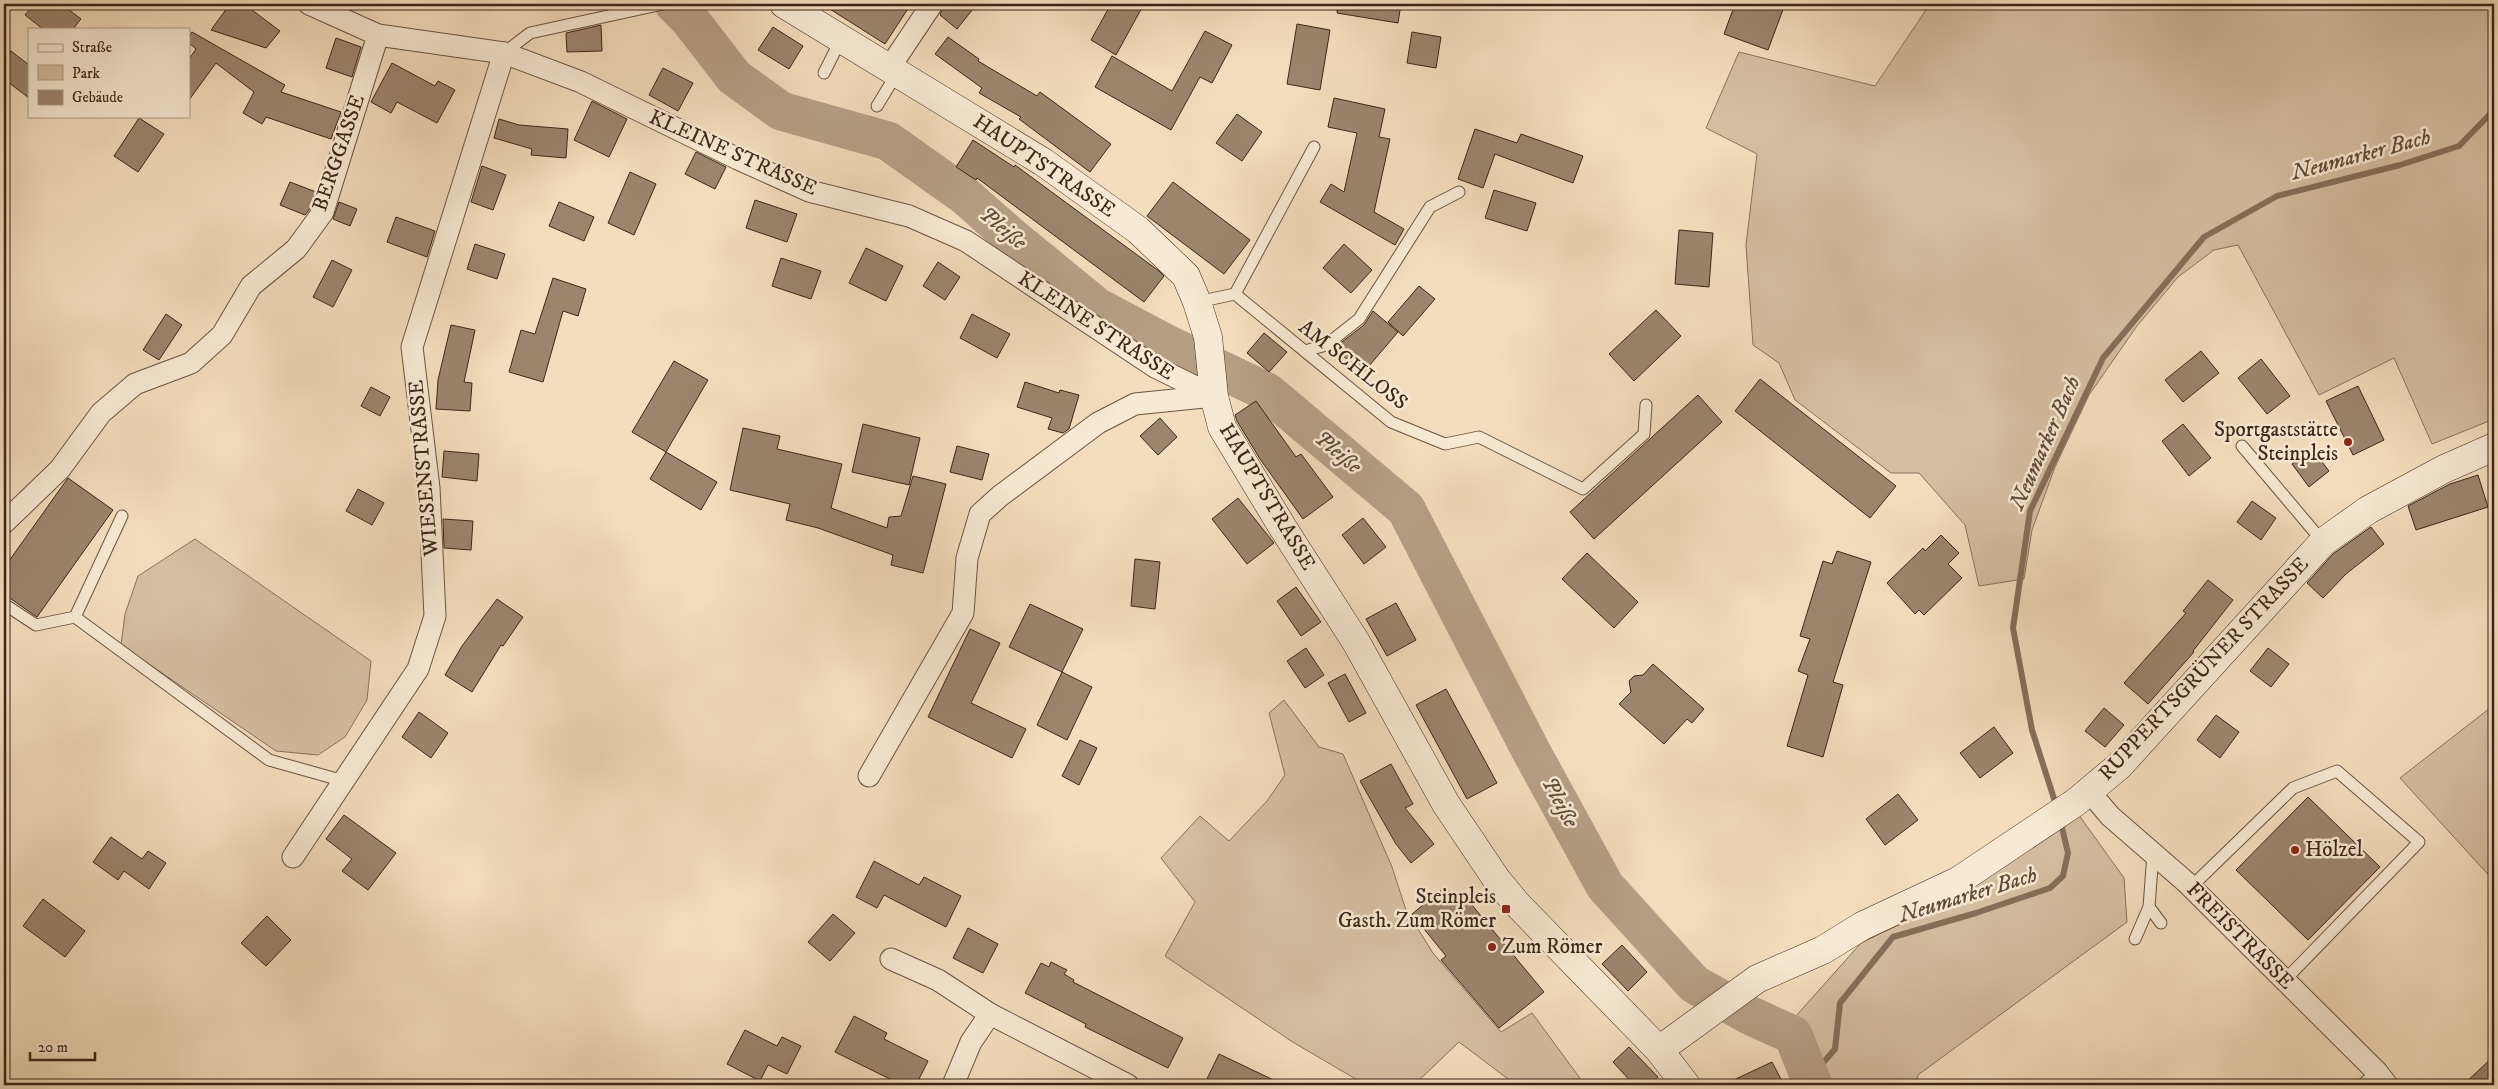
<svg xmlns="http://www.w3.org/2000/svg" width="2498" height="1089" viewBox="0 0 2498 1089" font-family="'IM FELL DW Pica',serif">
<rect width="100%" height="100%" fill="#f3ddbc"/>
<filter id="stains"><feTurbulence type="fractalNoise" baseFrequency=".004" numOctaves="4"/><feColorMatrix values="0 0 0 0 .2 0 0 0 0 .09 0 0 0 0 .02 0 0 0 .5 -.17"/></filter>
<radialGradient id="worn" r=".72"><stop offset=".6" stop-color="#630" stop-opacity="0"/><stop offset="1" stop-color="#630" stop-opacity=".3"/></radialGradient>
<g fill="#d4bea0" stroke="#88725c">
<path d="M1930 4H2494V419L2432 444 2394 358 2319 395 2238 245 2214 250 2178 277 2137 326 2089 395 2055 467 2032 530 2024 579 1979 586 1965 525 1919 473H1891L1795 400 1779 363 1753 345 1746 245 1757 154 1706 128 1739 52 1875 86Z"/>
<path d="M195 539 371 661 367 700 345 737 318 755 276 751 121 645 125 614 138 576Z"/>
<path d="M1284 700 1319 747 1343 754 1392 867 1406 910 1433 953 1501 1032 1532 1013 1585 1085H1516L1459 1042 1414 1085H1366L1291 1041 1165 956 1195 902 1161 858 1200 816 1229 841 1267 801 1285 775 1269 713Z"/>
<path d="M2494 705V881L2400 778Z"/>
<path d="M2076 811 2124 878 2127 922 1918 1075 1916 1085H1815L1796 1016 1861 943 1965 893Z"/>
</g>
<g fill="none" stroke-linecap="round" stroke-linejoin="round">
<g stroke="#856f58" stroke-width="6">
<path d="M2057 808 2032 730 2013 628 2030 511 2103 358 2204 237 2277 196 2400 165 2459 146 2494 110"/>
<path d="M1810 1078 1835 1049 1840 1003 1893 937 1976 913 2050 888 2063 876 2068 853 2060 819"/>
</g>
<path stroke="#b59f84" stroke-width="39" d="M674 4 690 20 734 77 781 111 888 141 964 195 1008 234 1097 307 1163 342 1267 392 1406 509 1531 751 1605 886 1694 984 1749 1015 1793 1035 1813 1085"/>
</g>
<g fill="#9b856d" stroke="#3c2617">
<path d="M34 4H61L81 19 73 29H43L25 15Z"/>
<path d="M230 4H244L280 31 266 48 211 30Z"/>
<path d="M822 4H911L885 44Z"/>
<path d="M944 4H977L957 29 940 15Z"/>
<path d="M1111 4H1144L1116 55 1091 40Z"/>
<path d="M1338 4H1401L1398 23 1337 13Z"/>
<path d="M1735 4H1785L1768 50 1724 34Z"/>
<path d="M1297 24 1330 30 1320 90 1287 84Z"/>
<path d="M601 25 602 51 567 52 566 33Z"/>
<path d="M773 27 803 46 789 69 758 50Z"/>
<path d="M1205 31 1232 45 1212 83 1200 77 1171 130 1095 87 1112 56 1172 91Z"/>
<path d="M192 32 285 85 281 92 341 112 331 139 266 117 262 124 243 113 254 92 216 63 189 100V59L196 49 189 43V37Z"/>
<path d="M1412 32 1441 37 1436 68 1407 63Z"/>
<path d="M948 37 979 59 978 61 1037 96 1040 92 1111 144 1090 172 1019 119 1021 117 979 93 982 88 935 54Z"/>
<path d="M336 38 361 47 352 77 326 68Z"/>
<path d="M11 51 29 65V98L4 79V61Z"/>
<path d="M392 63 435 86 438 81 455 90 437 123 397 102 391 113 371 102Z"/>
<path d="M663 68 693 83 678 111 649 95Z"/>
<path d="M1334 98 1385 109 1379 137 1390 139 1374 212 1404 229 1395 245 1320 202 1331 184 1344 192 1357 133 1328 127Z"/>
<path d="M592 101 627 119 609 157 574 140Z"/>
<path d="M1237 114 1262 132 1242 161 1216 143Z"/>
<path d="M139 118 164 134 138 172 114 156Z"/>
<path d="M499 119 519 125 568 129 566 158 531 155 532 149 494 138Z"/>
<path d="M1475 129 1517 143 1521 134 1583 156 1573 183 1495 154 1483 188 1458 179Z"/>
<path d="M973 140 1014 167 1015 165 1159 271 1164 276 1144 302 977 178 976 180 956 167Z"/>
<path d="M696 152 726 167 715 189 685 174Z"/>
<path d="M482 166 506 175 493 210 471 202Z"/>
<path d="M630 172 656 184 634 235 608 223Z"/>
<path d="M290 182 316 192 312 206 305 215 280 205Z"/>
<path d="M1173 182 1250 240 1224 274 1147 216Z"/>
<path d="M1494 190 1536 203 1527 231 1485 218Z"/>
<path d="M755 200 797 214 787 242 746 228Z"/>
<path d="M339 202 357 209 350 226 333 219Z"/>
<path d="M559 202 594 217 584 241 549 226Z"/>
<path d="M396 217 435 231 427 257 387 242Z"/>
<path d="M1679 230 1713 233 1709 287 1675 284Z"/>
<path d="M475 244 505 254 497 279 467 269Z"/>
<path d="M1344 244 1372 270 1351 293 1323 268Z"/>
<path d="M866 248 903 266 886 301 849 283Z"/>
<path d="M781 258 821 271 811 299 772 286Z"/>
<path d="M332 260 352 270 333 307 313 297Z"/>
<path d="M938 262 960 277 945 300 923 286Z"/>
<path d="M553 278 586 289 578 316 563 311 543 382 509 372 521 330 535 334Z"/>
<path d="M1419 286 1435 299 1403 336 1388 322Z"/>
<path d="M1656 310 1681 336 1634 381 1609 354Z"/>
<path d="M1373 311 1398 332 1363 373 1334 348 1364 325Z"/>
<path d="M166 314 182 325 159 360 143 350Z"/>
<path d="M972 314 1010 334 997 358 960 338Z"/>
<path d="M451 325 475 330 464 382 472 383 470 411 436 409 438 380Z"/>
<path d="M1264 333 1287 352 1269 372 1247 353Z"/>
<path d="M2201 351 2219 373 2183 402 2165 380Z"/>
<path d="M2261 359 2290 396 2267 414 2238 378Z"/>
<path d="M674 361 708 380 666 452 632 432Z"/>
<path d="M1760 379 1896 486 1870 518 1735 411Z"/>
<path d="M1025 382 1059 393 1060 390 1079 395 1069 429 1063 433 1048 429 1052 418 1017 407Z"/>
<path d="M2358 386 2384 440 2353 455 2326 401Z"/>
<path d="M371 387 390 397 380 416 361 406Z"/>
<path d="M1698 395 1722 422 1594 539 1570 512Z"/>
<path d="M1256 401 1296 457 1301 454 1333 497 1303 519 1260 459 1237 421 1235 415Z"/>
<path d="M1160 418 1177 437 1158 455 1140 436Z"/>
<path d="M863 424 920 438 909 485 852 472Z"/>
<path d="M2183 424 2211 458 2189 476 2162 441Z"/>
<path d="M743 428 780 436 777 449 842 464 831 508 887 528 889 517 901 516 913 476 946 484 923 573 891 565 893 555 818 528 786 520 790 504 730 490Z"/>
<path d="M957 446 989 454 982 480 950 472Z"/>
<path d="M2312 449 2329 471 2309 487 2292 464Z"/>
<path d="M444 451 479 454 477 481 442 477Z"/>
<path d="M666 452 717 482 701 510 650 479Z"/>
<path d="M2478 475 2488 507 2416 530 2408 506 2450 484Z"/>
<path d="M68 478 113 510 37 617 4 594V568Z"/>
<path d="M358 489 384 503 372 525 346 511Z"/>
<path d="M1238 498 1274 543 1247 564 1212 519Z"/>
<path d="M2252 501 2276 518 2261 540 2237 522Z"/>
<path d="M1363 518 1386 547 1364 564 1342 535Z"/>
<path d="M443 519 473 521 471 550 444 548Z"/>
<path d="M2371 527 2384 544 2346 574 2323 598 2307 583 2333 554Z"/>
<path d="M1941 535 1959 553 1948 564 1962 578 1924 615 1919 610 1915 614 1887 583 1923 548 1925 551Z"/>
<path d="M1837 551 1871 562 1833 682 1843 685 1823 757 1787 746 1808 675 1798 671 1810 639 1800 636 1823 561 1832 564Z"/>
<path d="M1587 553 1638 602 1614 628 1562 579Z"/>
<path d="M1135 559 1160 562 1155 609 1131 606Z"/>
<path d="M2208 580 2233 600 2193 651 2194 652 2148 704 2124 683 2186 613 2183 611Z"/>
<path d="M1296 587 1321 622 1301 636 1277 601Z"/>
<path d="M497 599 523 617 503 646 501 645 472 692 445 675 462 646Z"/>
<path d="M1396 603 1416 640 1387 656 1366 619Z"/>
<path d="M1030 604 1083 629 1062 672 1009 647Z"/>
<path d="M970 629 1000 643 971 703 1026 729 1012 758 928 717Z"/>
<path d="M1306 648 1324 675 1305 688 1287 661Z"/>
<path d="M2268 648 2289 664 2271 687 2250 671Z"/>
<path d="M1653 664 1704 709 1692 723 1687 719 1664 744 1619 704 1631 692 1629 681 1634 676 1643 675Z"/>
<path d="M1062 672 1092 687 1067 740 1037 725Z"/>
<path d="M1345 674 1366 713 1349 722 1328 683Z"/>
<path d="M1446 689 1497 783 1467 799 1416 705Z"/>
<path d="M2104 708 2124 725 2105 747 2085 731Z"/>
<path d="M419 712 448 733 431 758 402 737Z"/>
<path d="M2216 715 2239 732 2220 758 2197 740Z"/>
<path d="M1994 727 2013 753 1980 778 1960 753Z"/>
<path d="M1080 740 1097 748 1079 785 1062 776Z"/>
<path d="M1391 764 1413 804 1405 808 1434 844 1411 863 1396 844 1360 781Z"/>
<path d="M1898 794 1918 820 1885 845 1866 819Z"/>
<path d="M2308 797 2380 867 2308 940 2236 870Z"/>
<path d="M344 815 396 853 368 890 342 871 352 859 326 839Z"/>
<path d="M111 837 142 859 148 851 166 863 149 889 124 871 118 880 93 862Z"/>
<path d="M874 861 919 885 924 877 961 896 946 927 884 895 877 908 856 897Z"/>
<path d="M1445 887 1455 899 1462 893 1544 992 1499 1028 1441 960 1446 956 1412 914Z"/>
<path d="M43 899 85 931 65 957 23 926Z"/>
<path d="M833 914 855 933 830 961 808 942Z"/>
<path d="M267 916 291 940 266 966 241 943Z"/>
<path d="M968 928 998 944 983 973 953 958Z"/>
<path d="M1622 945 1647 972 1628 991 1602 964Z"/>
<path d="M1051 962 1067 970 1064 974 1074 980 1073 982 1183 1038 1168 1068 1085 1027 1086 1024 1025 993 1041 963 1049 967Z"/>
<path d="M854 1016 887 1033 884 1039 928 1061 916 1085H902L835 1052Z"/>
<path d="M745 1030 777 1046 782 1037 801 1046 787 1074 768 1065 760 1081 727 1064Z"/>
<path d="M1629 1047 1658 1077 1649 1085H1634L1613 1062Z"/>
<path d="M1219 1054 1284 1085H1204Z"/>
<path d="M2494 1056V1085H2463Z"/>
<path d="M1772 1062 1784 1085H1723Z"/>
</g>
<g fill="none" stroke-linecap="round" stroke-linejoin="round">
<defs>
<g id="lane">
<path d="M504 53 530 33 663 4"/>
<path d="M824 73 841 39"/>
<path d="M877 106 897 73"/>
<path d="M1235 294 1314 147"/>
<path d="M1197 302 1235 294 1391 422 1445 444 1479 437 1583 489 1644 434 1646 405"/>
<path d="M1305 351 1326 345 1359 319 1430 207 1459 192"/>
<path d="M2242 446 2323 542"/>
<path d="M4 604 36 625 75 617 269 760 344 781"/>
<path d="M75 617 122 516"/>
<path d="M2191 887 2293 788 2337 771 2419 842 2285 980"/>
<path d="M2149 907 2161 923"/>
<path d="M2135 939 2149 907 2153 854"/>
<path d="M2362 1085 2377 1072"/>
</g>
<g id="street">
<path d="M309 4 378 35 504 53 581 82 738 159 809 191 909 216 966 241 1155 367 1214 396"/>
<path d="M890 67 932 4"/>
<path d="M4 523 60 469 101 413 135 384 191 363 222 335 251 286 296 249 323 212 378 35"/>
<path d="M869 776 963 613 967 558 980 514 1000 496 1098 423 1135 404 1214 396"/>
<path d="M2089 791 2110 816 2186 882 2377 1072 2387 1085"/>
<path d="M293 857 418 669 435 616 429 488 412 347 504 53"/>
<path d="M891 959 938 980 990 1014 1128 1085"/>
<path d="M953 1085 971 1042 990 1014"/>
</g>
<g id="secondary">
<path d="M784 4 1043 162 1138 230 1186 276 1197 302 1208 337 1214 396 1222 427 1283 528 1356 642 1446 804 1497 880 1516 903 1659 1050 1686 1085"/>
<path d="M1659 1050 1757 979 1823 950 1862 926 1958 881 2076 802 2119 766 2323 542 2368 510 2444 469 2494 447"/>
</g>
</defs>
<use href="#lane" stroke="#6a5440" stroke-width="13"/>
<use href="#street" stroke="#6a5440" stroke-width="23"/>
<use href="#secondary" stroke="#3c2617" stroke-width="29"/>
<use href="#lane" stroke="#f7e9d3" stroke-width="11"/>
<use href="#street" stroke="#f7e9d3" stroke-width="21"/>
<use href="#secondary" stroke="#f7e9d3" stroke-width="28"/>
</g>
<g fill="#8f2418" stroke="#f7e9d3" stroke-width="2">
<circle cx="2348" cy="442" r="5"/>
<circle cx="2295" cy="850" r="5"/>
<rect x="1501" y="904" width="10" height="10" rx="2.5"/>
<circle cx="1492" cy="947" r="5"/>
</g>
<g text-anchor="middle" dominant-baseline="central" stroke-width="5" stroke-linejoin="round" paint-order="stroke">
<g font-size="21" fill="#3c2617" stroke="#f7e9d3">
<text transform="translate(339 153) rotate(-71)">BERGGASSE</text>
<text transform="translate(733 153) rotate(24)">KLEINE STRASSE</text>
<text transform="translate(1044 166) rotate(34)">HAUPTSTRASSE</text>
<text transform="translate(1096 326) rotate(33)">KLEINE STRASSE</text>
<text transform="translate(1353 365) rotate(38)">AM SCHLOSS</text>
<text transform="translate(424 468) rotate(-95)">WIESENSTRASSE</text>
<text transform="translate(1267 497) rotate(59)">HAUPTSTRASSE</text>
<text transform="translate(2204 669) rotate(-47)">RUPPERTSGRÜNER STRASSE</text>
<text transform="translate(2240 936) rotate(45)">FREISTRASSE</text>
</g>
<g font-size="21" fill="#3c2617" stroke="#f7e9d3" text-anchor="end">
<text x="2338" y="430">Sportgaststätte<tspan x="2338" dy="24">Steinpleis</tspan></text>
<text x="2305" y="850" text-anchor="start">Hölzel</text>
<text x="1496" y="897">Steinpleis<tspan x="1496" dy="24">Gasth. Zum Römer</tspan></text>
<text x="1502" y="947" text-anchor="start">Zum Römer</text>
</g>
<g font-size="22" font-style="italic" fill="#604a38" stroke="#f7e9d3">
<text transform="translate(2361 155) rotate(-15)">Neumarker Bach</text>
<text transform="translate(1003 228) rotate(40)">Pleiße</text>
<text transform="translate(2045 443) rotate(-66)">Neumarker Bach</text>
<text transform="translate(1338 452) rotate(40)">Pleiße</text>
<text transform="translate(1560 802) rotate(62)">Pleiße</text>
<text transform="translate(1968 895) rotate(-17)">Neumarker Bach</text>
</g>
</g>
<rect width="2498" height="1089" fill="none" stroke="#f3ddbc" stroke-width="20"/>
<rect x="5" y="5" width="2488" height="1079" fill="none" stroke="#3c2617" stroke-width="2.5"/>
<rect x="10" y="10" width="2478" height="1069" fill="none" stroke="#3c2617"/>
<rect x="28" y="28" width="162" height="90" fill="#f7e9d3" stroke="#ac9b88"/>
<rect x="38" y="44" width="25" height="8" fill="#f7e9d3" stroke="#ac9b88"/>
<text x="72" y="52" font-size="15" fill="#3c2617">Straße</text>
<rect x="38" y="65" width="25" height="15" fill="#d4bea0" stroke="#ac9b88"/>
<text x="72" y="78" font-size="15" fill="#3c2617">Park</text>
<rect x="38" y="90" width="25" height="15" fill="#9b856d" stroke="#ac9b88"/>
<text x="72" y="102" font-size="15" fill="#3c2617">Gebäude</text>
<path d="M30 1052v8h65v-8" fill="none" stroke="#3c2617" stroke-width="2.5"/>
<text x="38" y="1052" font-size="15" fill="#3c2617" stroke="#f7e9d3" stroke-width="4" paint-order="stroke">20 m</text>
<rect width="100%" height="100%" filter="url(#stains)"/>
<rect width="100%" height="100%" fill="url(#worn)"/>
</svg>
